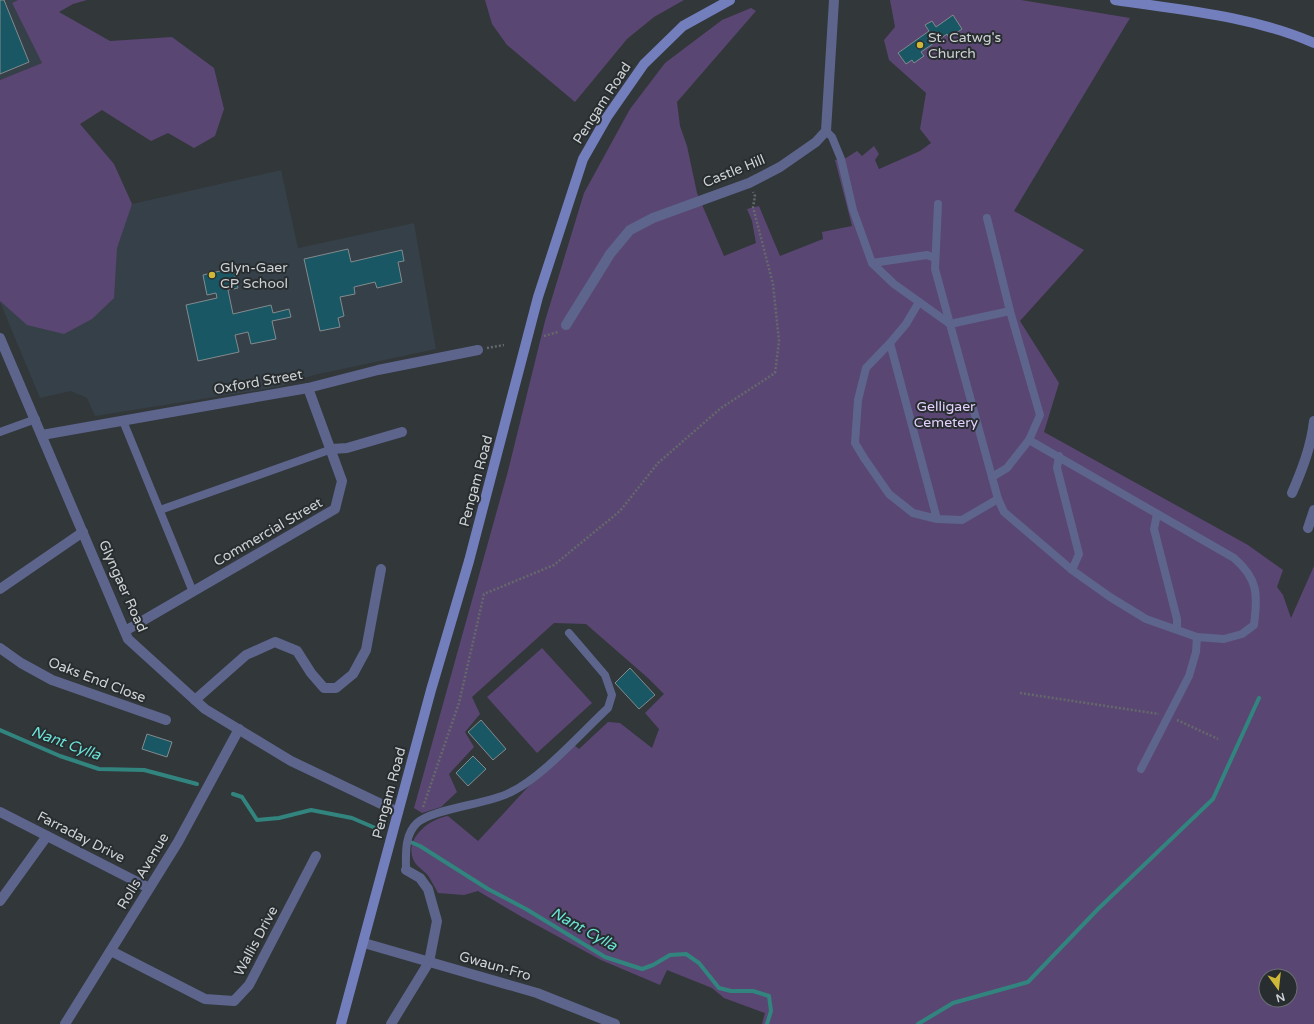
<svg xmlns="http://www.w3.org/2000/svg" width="1314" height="1024" viewBox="0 0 1314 1024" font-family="'Varela Round',sans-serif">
<rect width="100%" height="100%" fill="#32373a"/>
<g fill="#364048">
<path d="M0 0H18L12 3 42 63 0 80Z"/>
<path d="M281 170 298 248 414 223 436 349 314 375 278 387 95 416 87 398 71 391 40 398 0 302V234Z"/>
</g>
<g fill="#5a4672" fill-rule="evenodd">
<path d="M18 0H87L73 4 59 12 110 41 172 37 214 68 224 109 215 136 194 148 168 133 151 141 102 110 80 124 114 164 132 204 117 248 114 298 92 319 64 334 27 325 0 301V80L42 63 12 3Z"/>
<path d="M485 0H684L654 17 627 39 575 102 507 45 492 24Z"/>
<path d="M890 0H1021L1130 18 1014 211 1084 250 1020 321 1059 383 1044 432 1248 545 1283 570 1277 587 1283 595 1291 618 1314 566V1024H762L765 1013 724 998 712 988 667 970 660 985 601 960 522 917 478 891 464 895 438 893C435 888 432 882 429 877 425 871 417 867 414 861 403 839 429 819 448 816L478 841 527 788 573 744 579 749 608 722 620 723 652 748 659 729 645 713 664 694 648 678 586 624 554 623 472 697 480 714 465 732 474 747 449 774 457 792 441 807 422 813 414 808 508 471 545 321 584 193 630 109 665 63 722 20 751 8 756 11 677 102 680 126 687 146 697 193 724 256 756 243 752 221 747 209 759 206 780 256 823 239 822 232 852 226 835 160 846 158 857 151 862 156 874 146 879 154 875 160 879 169 920 151 931 143 920 129 926 93 889 60 884 40 895 27ZM1266 976H1290V1000H1266Z"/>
<path d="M542 648 592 703 537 753 487 697Z"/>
</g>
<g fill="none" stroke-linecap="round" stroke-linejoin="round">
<g stroke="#31857e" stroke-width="4">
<path d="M0 730 60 756 99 769 144 770 197 784"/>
<path d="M233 794 242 797 257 820 279 818 311 810 352 818 380 830"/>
<path d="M408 841 420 846 488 889 526 909 605 957 642 969 653 965 670 955 686 954 699 963 719 988 731 991H753L769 996 771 1011 767 1024"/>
<path d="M918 1024 953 1003 1028 982 1098 909 1213 799 1259 698"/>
</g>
</g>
<g fill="#195765" stroke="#838a8c">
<path d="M0 0H4L29 62 0 74Z"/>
<path d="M953 15 962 29 949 38 947 34 921 52 924 56 914 63 912 60 906 64 898 53 929 31 925 25 932 21 936 27Z"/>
<path d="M348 249 351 262 402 250 404 261 398 262 402 282 377 288 375 282 354 287 355 294 340 297 344 316 338 318 340 327 320 331 304 259Z"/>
<path d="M233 268 238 288 228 290 233 314 271 305 273 313 289 309 291 317 272 321 276 339 251 344 248 332 235 335 239 352 198 361 186 305 217 298 216 293 207 295 203 275Z"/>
<path d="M630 668 655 695 639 709 615 683Z"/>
<path d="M481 720 506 749 493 760 468 732Z"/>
<path d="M147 734 172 742 167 757 142 749Z"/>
<path d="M473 756 486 769 468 786 456 773Z"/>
</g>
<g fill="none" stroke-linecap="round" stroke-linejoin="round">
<g stroke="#64696b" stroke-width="2.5" stroke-dasharray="2 2" stroke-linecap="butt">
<path d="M544 336 558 332"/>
<path d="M487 348 504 345"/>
<path d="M1020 693 1159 714"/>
<path d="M1177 720 1218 739"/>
<path d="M423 807 459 703 484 594 554 565 620 511 658 463 721 408 775 373 779 341 773 284 753 207 755 196 753 192"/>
</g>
<g stroke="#5d658d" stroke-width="8">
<path d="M826 131 832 137 841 159 853 210 872 263 894 284 950 324 998 499 1004 512 1072 570 1110 597 1146 619 1197 637 1224 639 1242 634 1254 625C1258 594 1258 579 1234 558L1029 440 1040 415 1010 311 987 218"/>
<path d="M938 204 935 269 950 324 1010 311"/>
<path d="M872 263 927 255 935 258"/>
<path d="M890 343 906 324 919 302"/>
<path d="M123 421 193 592"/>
<path d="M0 432 36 419"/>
<path d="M1059 456 1057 468 1079 554 1072 570"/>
<path d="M992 477 1007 468 1029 440"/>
<path d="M160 510 332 449"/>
<path d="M1157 514 1154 529 1177 619V629"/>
<path d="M937 519 890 343 866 368 858 400 855 443 864 458 889 494 913 513 937 519 962 520 998 499"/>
<path d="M1141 769 1189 676 1196 652 1197 637"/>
<path d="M406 870C406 855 404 835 417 823 432 809 487 804 509 793 541 779 582 732 608 708L612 695 605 675 569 633"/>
</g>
<g stroke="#5d658d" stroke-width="10">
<path d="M566 325 610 254 630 230 653 218 749 183 780 167 816 142 826 131 834 0"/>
<path d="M0 338 128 639 205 709 291 761 398 812"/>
<path d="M42 435 308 388 378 370 478 350"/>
<path d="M332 449 347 448 402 432"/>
<path d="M1292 493C1302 470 1311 447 1314 421"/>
<path d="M1308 528 1314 510"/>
<path d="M0 589 83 532"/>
<path d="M125 631 335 509 342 481 308 388"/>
<path d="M0 648 21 663 52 680 166 720"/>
<path d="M195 700 246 655 275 642 297 651 311 673 324 688H336L353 674 366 650 381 569"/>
<path d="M0 812 149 888"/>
<path d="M0 901 47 836"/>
<path d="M364 943 537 993 615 1024"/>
<path d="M111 951 205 999 234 1001 249 985 316 856"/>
<path d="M65 1024 178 842 239 729"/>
<path d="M391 1024 429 962 437 921 428 889 420 878 406 870"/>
</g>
<g stroke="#737fbd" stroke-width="10">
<path d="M1115 0C1182 10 1252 16 1314 43"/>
<path d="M341 1024 431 690 469 561 538 297 583 159 607 117 644 64 683 26 730 0"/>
</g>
</g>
<g fill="#cfb837" stroke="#282d30" stroke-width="1.5">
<circle cx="920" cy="45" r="4"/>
<circle cx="212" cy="275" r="4"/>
</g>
<g text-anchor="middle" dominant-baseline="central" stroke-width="4" stroke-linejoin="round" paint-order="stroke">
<g font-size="14" fill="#cfd2d4" stroke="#282d30" text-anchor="start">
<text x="928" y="37">St. Catwg's<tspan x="928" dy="16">Church</tspan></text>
<text x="220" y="267">Glyn-Gaer<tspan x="220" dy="16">CP School</tspan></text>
</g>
<g font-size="14" fill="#cfd2d4" stroke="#282d30">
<text transform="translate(602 103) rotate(-57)">Pengam Road</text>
<text transform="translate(734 171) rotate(-22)">Castle Hill</text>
<text transform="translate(258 382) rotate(-10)">Oxford Street</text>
<text transform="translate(476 481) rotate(-75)">Pengam Road</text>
<text transform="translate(268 532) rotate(-30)">Commercial Street</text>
<text transform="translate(123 586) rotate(66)">Glyngaer Road</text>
<text transform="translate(97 680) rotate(21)">Oaks End Close</text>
<text transform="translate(389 793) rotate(-75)">Pengam Road</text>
<text transform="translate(81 837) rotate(27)">Farraday Drive</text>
<text transform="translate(143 871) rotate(-59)">Rolls Avenue</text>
<text transform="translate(256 941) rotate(-62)">Wallis Drive</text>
<text transform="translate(495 966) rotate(16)">Gwaun-Fro</text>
</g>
<g font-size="14" fill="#e4d0ff" stroke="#282d30">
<text x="946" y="406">Gelligaer<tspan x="946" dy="16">Cemetery</tspan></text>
</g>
<g font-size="15" font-style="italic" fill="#6ae4d8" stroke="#282d30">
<text transform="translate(66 743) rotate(20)">Nant Cylla</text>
<text transform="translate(584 929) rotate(29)">Nant Cylla</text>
</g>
</g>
<g transform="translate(1278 988) rotate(165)"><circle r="19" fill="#282d30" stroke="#6b6f72"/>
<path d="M0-3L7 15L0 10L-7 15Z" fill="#cfb837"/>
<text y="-6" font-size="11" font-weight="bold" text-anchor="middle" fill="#cfd2d4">N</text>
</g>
</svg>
